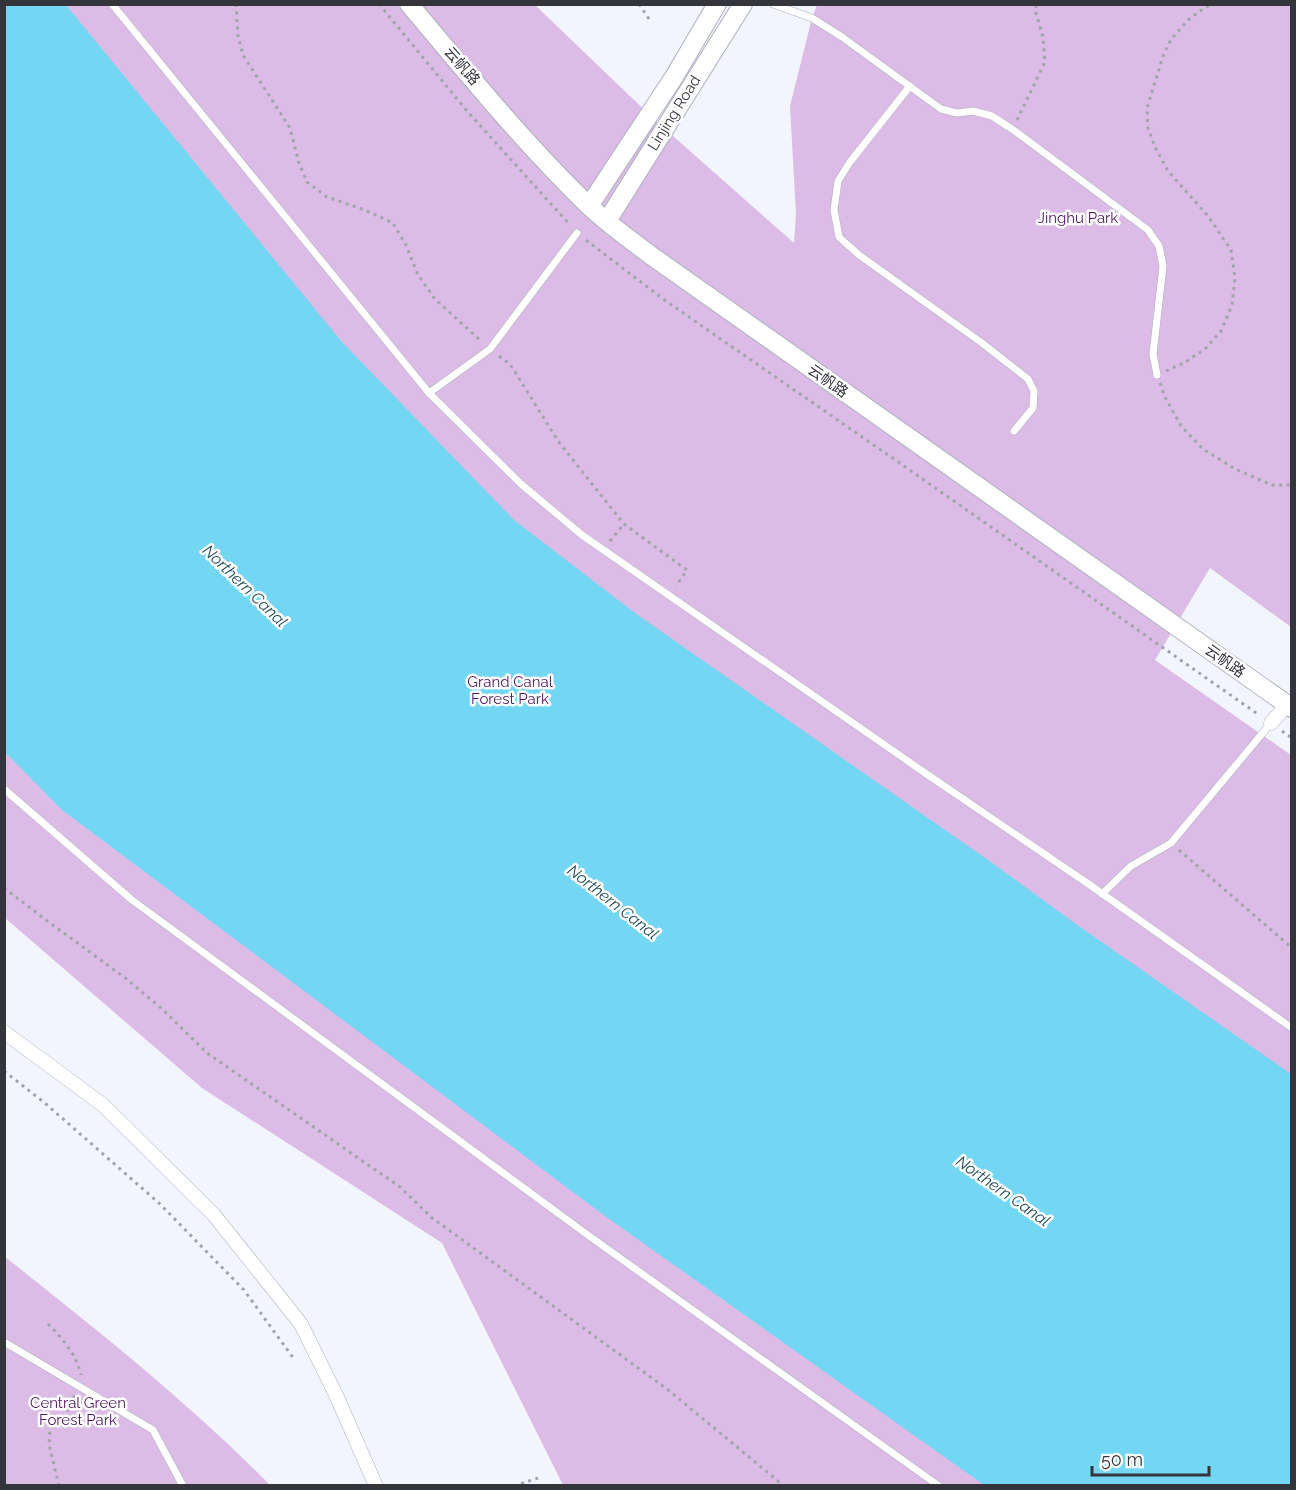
<svg xmlns="http://www.w3.org/2000/svg" width="1296" height="1490" viewBox="0 0 1296 1490" font-family="Raleway,'Noto Sans SC',sans-serif">
<rect width="100%" height="100%" fill="#f2f5fe"/>
<g fill="#dcbce6">
<path d="M5 5H535L656 121 794 243 796 214 790 106 812 18 817 5H1291V627L1210 568 1155 660 1291 755V1485H563L442 1243 202 1088 5 918Z"/>
<path d="M4 1256C96 1329 188 1402 270 1485H5Z"/>
</g>
<path fill="#73d7f4" d="M4 5H66L342 342 514 520 635 613 988 860 1076 924 1291 1074V1485H984L605 1216 62 810 5 752Z"/>
<g fill="none" stroke-linecap="round" stroke-linejoin="round">
<defs>
<g id="service">
<path d="M112 4 429 393 521 484 582 535 928 775 1090 885 1292 1028"/>
<path d="M773 4 812 18 842 37 941 109 957 113 973 111 992 116 1012 129 1148 230 1159 246 1163 266 1153 354 1157 375"/>
<path d="M910 86 850 162 838 181 834 210 839 237 859 255 982 343 1028 379 1034 391 1033 408 1014 431"/>
<path d="M429 393 490 349 577 233"/>
<path d="M4 789 132 900 585 1233 939 1486"/>
<path d="M1102 894 1131 866 1171 843 1271 723"/>
<path d="M4 1342 153 1430 183 1486"/>
</g>
<g id="minor">
<path d="M1271 723 1287 705"/>
<path d="M4 1032 103 1105 214 1215 301 1324 336 1395 376 1486"/>
</g>
<g id="tertiary">
<path d="M409 4C467 73 524 143 588 205 609 225 633 242 656 259L1292 708"/>
<path d="M589 206 674 77 717 4"/>
<path d="M607 221 743 4"/>
</g>
</defs>
<use href="#service" stroke="#abb0be" stroke-width="8"/>
<use href="#minor" stroke="#abb0be" stroke-width="15"/>
<use href="#tertiary" stroke="#abb0be" stroke-width="20"/>
<g stroke="#a2a4ac" stroke-width="3" stroke-dasharray="3 4.5" stroke-linecap="butt">
<path d="M236 4 238 36 243 55 290 128 299 163 307 182 327 197 365 210 393 223 406 245 418 275 435 299 482 342"/>
<path d="M379 4 467 111 570 225"/>
<path d="M639 4 649 19"/>
<path d="M1017 120 1045 62 1043 37 1035 10 1037 4"/>
<path d="M586 240 663 299 904 466 1259 715"/>
<path d="M499 356 510 364 558 441 624 524 687 570 676 586"/>
<path d="M1166 371 1184 363 1205 349 1221 331 1232 305 1235 278 1231 250 1208 216 1168 171 1155 147 1148 128 1147 108 1164 53 1172 38 1190 18 1211 4"/>
<path d="M1160 383 1165 397 1181 426 1203 449 1235 469 1272 485H1292"/>
<path d="M610 541 624 524"/>
<path d="M1282 731 1292 738"/>
<path d="M1179 850 1292 948"/>
<path d="M4 888 46 920 124 977 161 1008 207 1053 400 1187 431 1217 667 1389 784 1486"/>
<path d="M4 1071 46 1104 160 1204 244 1290 294 1359"/>
<path d="M48 1324C63 1339 76 1354 81 1375"/>
<path d="M59 1486 49 1444 50 1430 56 1422 65 1415 75 1395"/>
<path d="M514 1486 538 1478"/>
</g>
<use href="#service" stroke="#fff" stroke-width="7"/>
<use href="#minor" stroke="#fff" stroke-width="14"/>
<use href="#tertiary" stroke="#fff" stroke-width="18"/>
</g>
<g text-anchor="middle" dominant-baseline="central" stroke-width="5" stroke-linejoin="round" paint-order="stroke">
<g font-size="15" fill="#33353b" stroke="#fff">
<text transform="translate(462 66) rotate(49)">云帆路</text>
<text transform="translate(674 113) rotate(-58)">Linjing Road</text>
<text transform="translate(828 381) rotate(35)">云帆路</text>
<text transform="translate(1225 661) rotate(35)">云帆路</text>
</g>
<g font-size="15" fill="#521762" stroke="#fff">
<text x="1078" y="218">Jinghu Park</text>
<text x="510" y="682">Grand Canal<tspan x="510" dy="17">Forest Park</tspan></text>
<text x="78" y="1403">Central Green<tspan x="78" dy="17">Forest Park</tspan></text>
</g>
<g font-size="16" font-style="italic" fill="#234f5c" stroke="#fff">
<text transform="translate(245 586) rotate(44)">Northern Canal</text>
<text transform="translate(613 902) rotate(38)">Northern Canal</text>
<text transform="translate(1003 1191) rotate(35)">Northern Canal</text>
</g>
</g>
<rect width="1296" height="1490" fill="none" stroke="#33353b" stroke-width="12"/>
<path d="M1092 1466v9h117v-9" fill="none" stroke="#33353b" stroke-width="3"/>
<text x="1101" y="1466" font-size="18" fill="#33353b" stroke="#ffffff" stroke-width="4.5" paint-order="stroke">50 m</text>
</svg>
